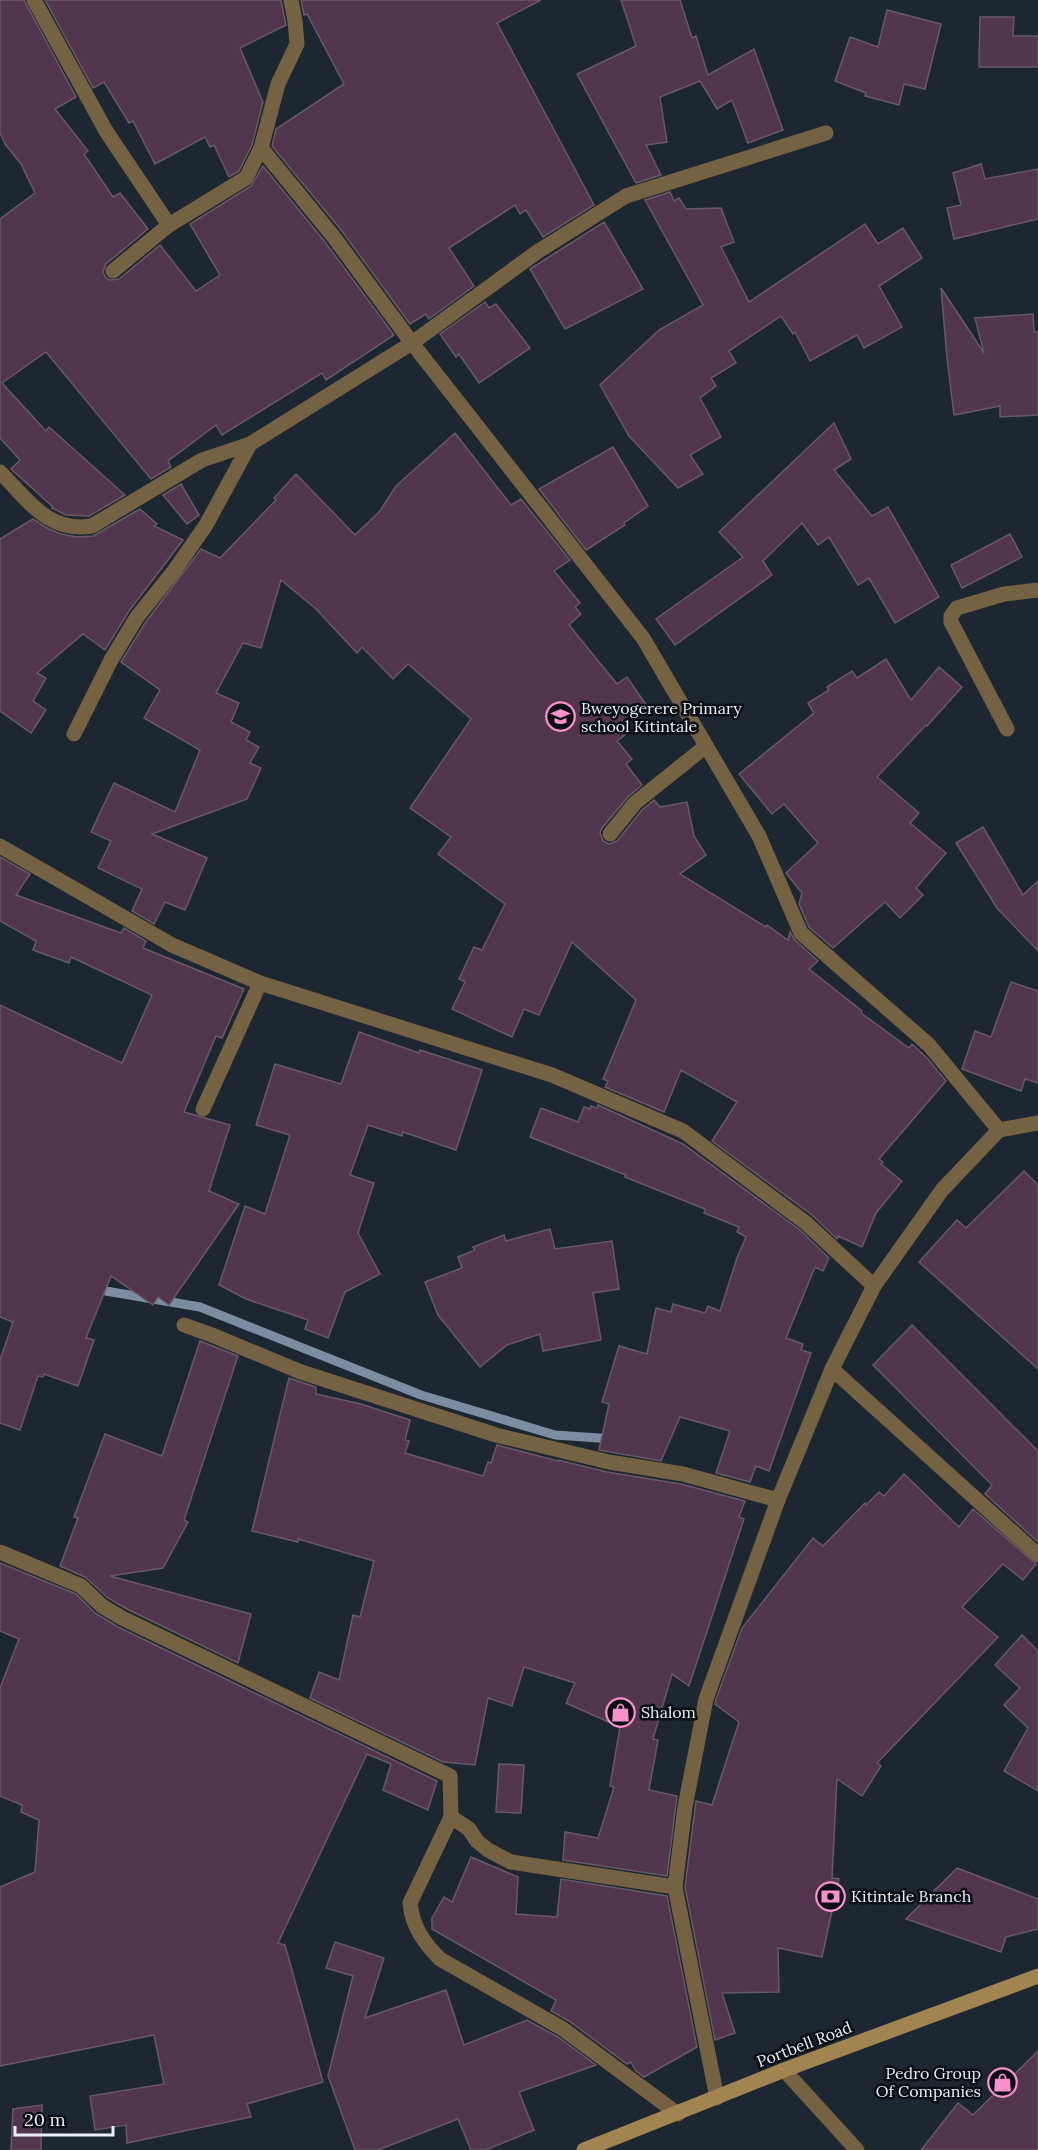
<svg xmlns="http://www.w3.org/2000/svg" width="1038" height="2150" viewBox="0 0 1038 2150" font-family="Lora,serif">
<rect width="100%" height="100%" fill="#1c2731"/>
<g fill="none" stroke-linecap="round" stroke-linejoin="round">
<path stroke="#7c8ca3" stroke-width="9" d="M94 1289 200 1307 421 1395 555 1435 614 1439"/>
</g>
<g fill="#52364e" stroke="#675a65" stroke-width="1.5">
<path d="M0 0H24L76 97 55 109 88 151 84 154 113 197 120 193 148 229 106 264 103 272 106 278 110 280 119 279 160 245 196 291 220 275 190 224 251 186 263 166 325 242 394 335 326 380 322 373 222 435 216 425 168 461 171 467 151 479 46 352 2 383 46 431 49 427 125 495 89 516 66 515 52 508 53 507 11 469 20 460 0 438V219L35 193 21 164 5 144 0 133Z"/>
<path d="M45 0H281L286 25 240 48 263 102 252 145 239 171 229 177 214 145 210 147 205 137 155 164 133 121 129 123 104 82 93 88Z"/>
<path d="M301 0H541L497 23 594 205 543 237 526 210 520 214 515 205 449 248 474 286 429 319 426 314 410 324 341 230 272 146 276 129 344 84 307 14 304 15Z"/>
<path d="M621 0H680L692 38 696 36 708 75 754 49 783 130 748 143 732 100 717 109 700 81 660 97 667 142 646 145 661 175 636 183 577 74 636 46Z"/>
<path d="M887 10 941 24 925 89 904 84 899 105 865 96 866 93 835 81 850 37 878 47Z"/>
<path d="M980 17H1014L1013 36H1038V67H979Z"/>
<path d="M981 164 985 179 1038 169V219L954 239 947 208 961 205 953 173Z"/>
<path d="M670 192 674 201 679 198 686 209 721 208 734 242 721 247 749 302 865 224 878 244 903 228 922 258 879 286 902 327 864 348 857 335 810 361 795 332 793 334 781 316 729 351 736 363 711 378 716 386 700 398 721 437 690 455 703 474 678 488 629 436 600 385 659 330 703 305 645 200Z"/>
<path d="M604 222 643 289 565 329 530 269Z"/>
<path d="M941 288 984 353 975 318 1033 314 1034 332H1038V415L1000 417V406L954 415 947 358Z"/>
<path d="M485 302 489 308 496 304 530 348 479 383 459 354 456 357 440 334Z"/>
<path d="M834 423 851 459 834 470 872 516 888 507 939 597 895 623 869 578 858 585 829 537 818 545 802 523 763 561 772 575 675 645 656 619 743 557 719 532Z"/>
<path d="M455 433 511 505 521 499 570 560 554 571 580 603 575 607 581 614 569 625 617 684 627 677 647 706 620 726 626 734 617 741 632 759 626 764 642 785 628 797 602 828 600 833 603 841 609 844 617 841 642 810 654 800 660 807 687 802 694 836 706 855 680 874 766 927 767 925 788 940 790 932 795 940 818 961 809 969 862 1011 861 1013 909 1048 912 1044 927 1058 946 1081 879 1159 883 1162 881 1164 902 1181 876 1213 862 1247 838 1236 837 1239 812 1215 712 1141 737 1102 681 1070 664 1112 605 1087 608 1081 603 1079 636 1000 572 942 539 1015 524 1009 512 1037 452 1009 465 982 459 979 474 947 482 950 505 904 438 854 451 837 410 808 471 719 408 664 393 679 362 647 357 653 316 609 281 580 261 648 243 643 216 693 239 703 231 722 250 732 246 740 259 747 250 763 261 768 247 799 152 834 207 858 185 910 165 902 154 924 132 911 142 889 98 868 111 841 91 832 114 783 175 812 200 750 144 718 160 690 121 662 145 623 201 549 220 558 276 500 274 498 296 474 355 535 380 511 396 486Z"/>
<path d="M613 447 648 506 624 523 625 525 586 550 539 489Z"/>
<path d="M181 484 199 515 187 524 163 495Z"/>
<path d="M140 509 157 524 154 526 183 540 129 611 105 650 83 634 37 673 46 678 33 701 46 710 31 733 0 711V539L33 519 47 528 61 534 77 537 93 536Z"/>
<path d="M1010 534 1022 557 962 588 951 565Z"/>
<path d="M886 659 911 700 939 667 962 687 927 726 926 725 877 777 919 813 910 823 946 853 916 888 923 895 900 918 885 902 833 948 809 927 799 904 802 893 786 873 818 843 784 804 772 814 739 774 814 713 808 703 829 690 827 687 852 671 857 678Z"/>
<path d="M983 827 1023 895 1038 881V951L997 908 956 843Z"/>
<path d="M0 857 30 874 16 895 121 933 124 928 146 941 143 948 244 989 222 1038 216 1036 184 1112 230 1125 209 1191 239 1204 169 1305 158 1297 153 1305 111 1276 86 1338 94 1340 78 1386 44 1374 43 1377 38 1376 20 1430 0 1423V1360L13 1322 0 1317V1005L122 1063 152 995 71 957 69 963 33 950 36 941 0 921Z"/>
<path d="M1011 982 1038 991V1083L1025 1079 1021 1091 962 1069 975 1031 991 1037Z"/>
<path d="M359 1032 419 1053 420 1050 482 1070 456 1150 403 1132 402 1136 368 1125 350 1175 374 1183 358 1233 380 1274 345 1292 328 1338 305 1329 308 1320 246 1299 219 1285 245 1206 265 1214 290 1135 256 1125 275 1064 341 1084Z"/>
<path d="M598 1105 683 1144 800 1230 829 1258 823 1271 815 1267 786 1338 803 1344 801 1350 811 1353 769 1471 756 1466 750 1482 716 1473 730 1431 680 1417 661 1461 599 1450 609 1404 602 1402 619 1346 647 1354 656 1308 671 1312 673 1304 705 1313 708 1306 720 1311 737 1258 746 1237 737 1232 739 1227 704 1213 705 1209 625 1177 626 1175 530 1137 541 1108 578 1122 584 1107 590 1109 591 1106 597 1108Z"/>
<path d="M1024 1171 1038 1185V1369L919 1262 957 1220 966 1228Z"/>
<path d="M550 1229 555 1249 612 1241 619 1289 593 1293 601 1340 543 1351 540 1334 507 1345 480 1367 438 1315 425 1282 462 1268 458 1257 475 1250 473 1247 504 1235 506 1241Z"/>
<path d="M912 1325 1038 1451V1542L985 1494 992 1485 873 1365Z"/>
<path d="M200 1341 238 1356 184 1520 188 1522 163 1568 110 1576 251 1614 238 1663 127 1609 108 1598 85 1577 60 1566 78 1518 74 1517 105 1434 162 1456Z"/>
<path d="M289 1378 316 1387V1394L361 1404 410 1420 405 1440 409 1441 405 1453 483 1476 488 1462 491 1463 497 1445 558 1461V1460L607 1472 681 1484 745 1501 739 1517 744 1519 689 1686 672 1674 653 1739 658 1740 649 1790 677 1796 667 1876 563 1860 565 1832 598 1838 614 1787 610 1786 620 1727 566 1703 575 1683 524 1667 512 1706 488 1698 475 1765 443 1762 310 1698 319 1672 339 1680 353 1615 360 1617 374 1561 298 1539V1542L252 1531Z"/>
<path d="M904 1474 959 1527 973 1509 1036 1564 1023 1580 1003 1564 962 1607 998 1637 877 1763 881 1766 862 1796 837 1779 832 1878 839 1879 822 1957 778 1948 779 1992 722 1993 735 2033 715 2040 685 1887 696 1801 712 1805 739 1722 715 1704V1702L742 1628 813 1538 823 1546 865 1503 866 1505 879 1492 884 1496Z"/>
<path d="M0 1563 76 1594 95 1613 118 1627 437 1781 428 1810 383 1790 391 1764 367 1754 278 1943 285 1945 323 2082 247 2104 251 2117 127 2143 126 2125 95 2130 90 2096 164 2084 154 2035 0 2066V1887L35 1872 39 1820 21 1812 22 1805 0 1796V1688L19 1639 0 1631Z"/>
<path d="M1022 1635 1038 1651V1791L1004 1771 1028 1728 1004 1705 1020 1688 995 1665Z"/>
<path d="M499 1764 524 1765 521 1813 496 1812Z"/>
<path d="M471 1857 518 1877 516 1914 557 1917 561 1879 667 1896 697 2047 644 2077 635 2070 631 2062 627 2064 569 2021 551 2011 556 2000 432 1929V1918L444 1897 452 1902Z"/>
<path d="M957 1868 1038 1899V1929L1006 1937 1001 1952 906 1919Z"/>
<path d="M335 1942 384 1958 365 2018 446 1990 464 2045 527 2020 558 2037 596 2065 519 2092 534 2130 486 2150H471L458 2119 378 2150H355L328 2076 353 1976 326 1968Z"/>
<path d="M1038 2051V2150H921L958 2103 973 2115Z"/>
<path d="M42 2105 41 2150H11L13 2109Z"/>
</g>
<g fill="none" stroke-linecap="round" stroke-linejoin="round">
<path stroke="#746242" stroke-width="15" d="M610 834 635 803 706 746"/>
<g stroke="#746242" stroke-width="15">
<path d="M34 0 106 131 169 225"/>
<path d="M291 0 295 21 297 44 278 84 261 148 333 236 412 343 643 638 759 836 801 933 929 1045 999 1130"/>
<path d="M113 271 169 225 246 178 261 148"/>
<path d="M0 472C28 500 48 533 92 526L202 460 250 444 412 343 537 252 626 196 826 133"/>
<path d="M1007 729 951 622V616L957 608 1004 594 1038 590"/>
<path d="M74 734 111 660 137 617 174 571 206 525 250 444"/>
<path d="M0 846 172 945 260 983 552 1075 683 1131 806 1223 874 1286"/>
<path d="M203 1109 260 983"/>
<path d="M184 1325 212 1335 301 1372 496 1435 609 1462 683 1474 778 1500"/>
<path d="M832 1369 1038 1555"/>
<path d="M0 1552 81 1586 102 1606 122 1618 450 1776 451 1817 410 1903C412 1926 424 1943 440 1959L563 2029 678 2114"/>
<path d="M451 1817 469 1829 477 1841 488 1850 511 1862 675 1887"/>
<path d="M784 2070 857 2150"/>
<path d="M717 2098 675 1887 685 1807 706 1699 778 1500 832 1369 874 1286 942 1190 999 1130 1038 1123"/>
</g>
<path stroke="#a18450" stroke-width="15" d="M584 2150 784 2070 1038 1976"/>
</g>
<defs>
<symbol id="school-ring" viewBox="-11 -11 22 22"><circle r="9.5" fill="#0b0f14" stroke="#f890cc" stroke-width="1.5"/><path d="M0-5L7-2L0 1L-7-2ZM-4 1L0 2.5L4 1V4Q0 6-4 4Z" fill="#f890cc"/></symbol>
<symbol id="shop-ring" viewBox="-11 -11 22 22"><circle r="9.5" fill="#0b0f14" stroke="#f890cc" stroke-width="1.5"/><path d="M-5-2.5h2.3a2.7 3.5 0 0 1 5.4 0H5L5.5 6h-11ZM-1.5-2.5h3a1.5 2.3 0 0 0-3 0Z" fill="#f890cc"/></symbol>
<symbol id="bank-ring" viewBox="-11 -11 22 22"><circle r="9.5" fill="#0b0f14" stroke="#f890cc" stroke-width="1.5"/><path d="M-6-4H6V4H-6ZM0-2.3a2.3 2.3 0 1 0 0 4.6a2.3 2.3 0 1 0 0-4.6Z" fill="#f890cc"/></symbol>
</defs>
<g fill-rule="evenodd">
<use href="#school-ring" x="544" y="700" width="33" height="33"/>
<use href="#shop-ring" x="604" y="1696" width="33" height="33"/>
<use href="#bank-ring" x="814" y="1880" width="33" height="33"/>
<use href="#shop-ring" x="986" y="2066" width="33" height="33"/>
</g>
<g text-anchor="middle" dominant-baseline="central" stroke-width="5" stroke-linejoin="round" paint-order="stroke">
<g font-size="16" fill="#e8eff6" stroke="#0b0f14" text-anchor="start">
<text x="581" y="708">Bweyogerere Primary<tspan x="581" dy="18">school Kitintale</tspan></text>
<text x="641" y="1712">Shalom</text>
<text x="851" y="1896">Kitintale Branch</text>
<text x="981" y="2073" text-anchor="end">Pedro Group<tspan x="981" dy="18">Of Companies</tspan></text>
</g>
<g font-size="16" fill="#e8eff6" stroke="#0b0f14">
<text transform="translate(804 2044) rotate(-21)">Portbell Road</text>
</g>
</g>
<path d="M15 2126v9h98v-9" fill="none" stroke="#e8eff6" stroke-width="3"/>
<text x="24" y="2126" font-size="18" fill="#e8eff6" stroke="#0b0f14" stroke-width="4.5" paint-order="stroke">20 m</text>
</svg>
